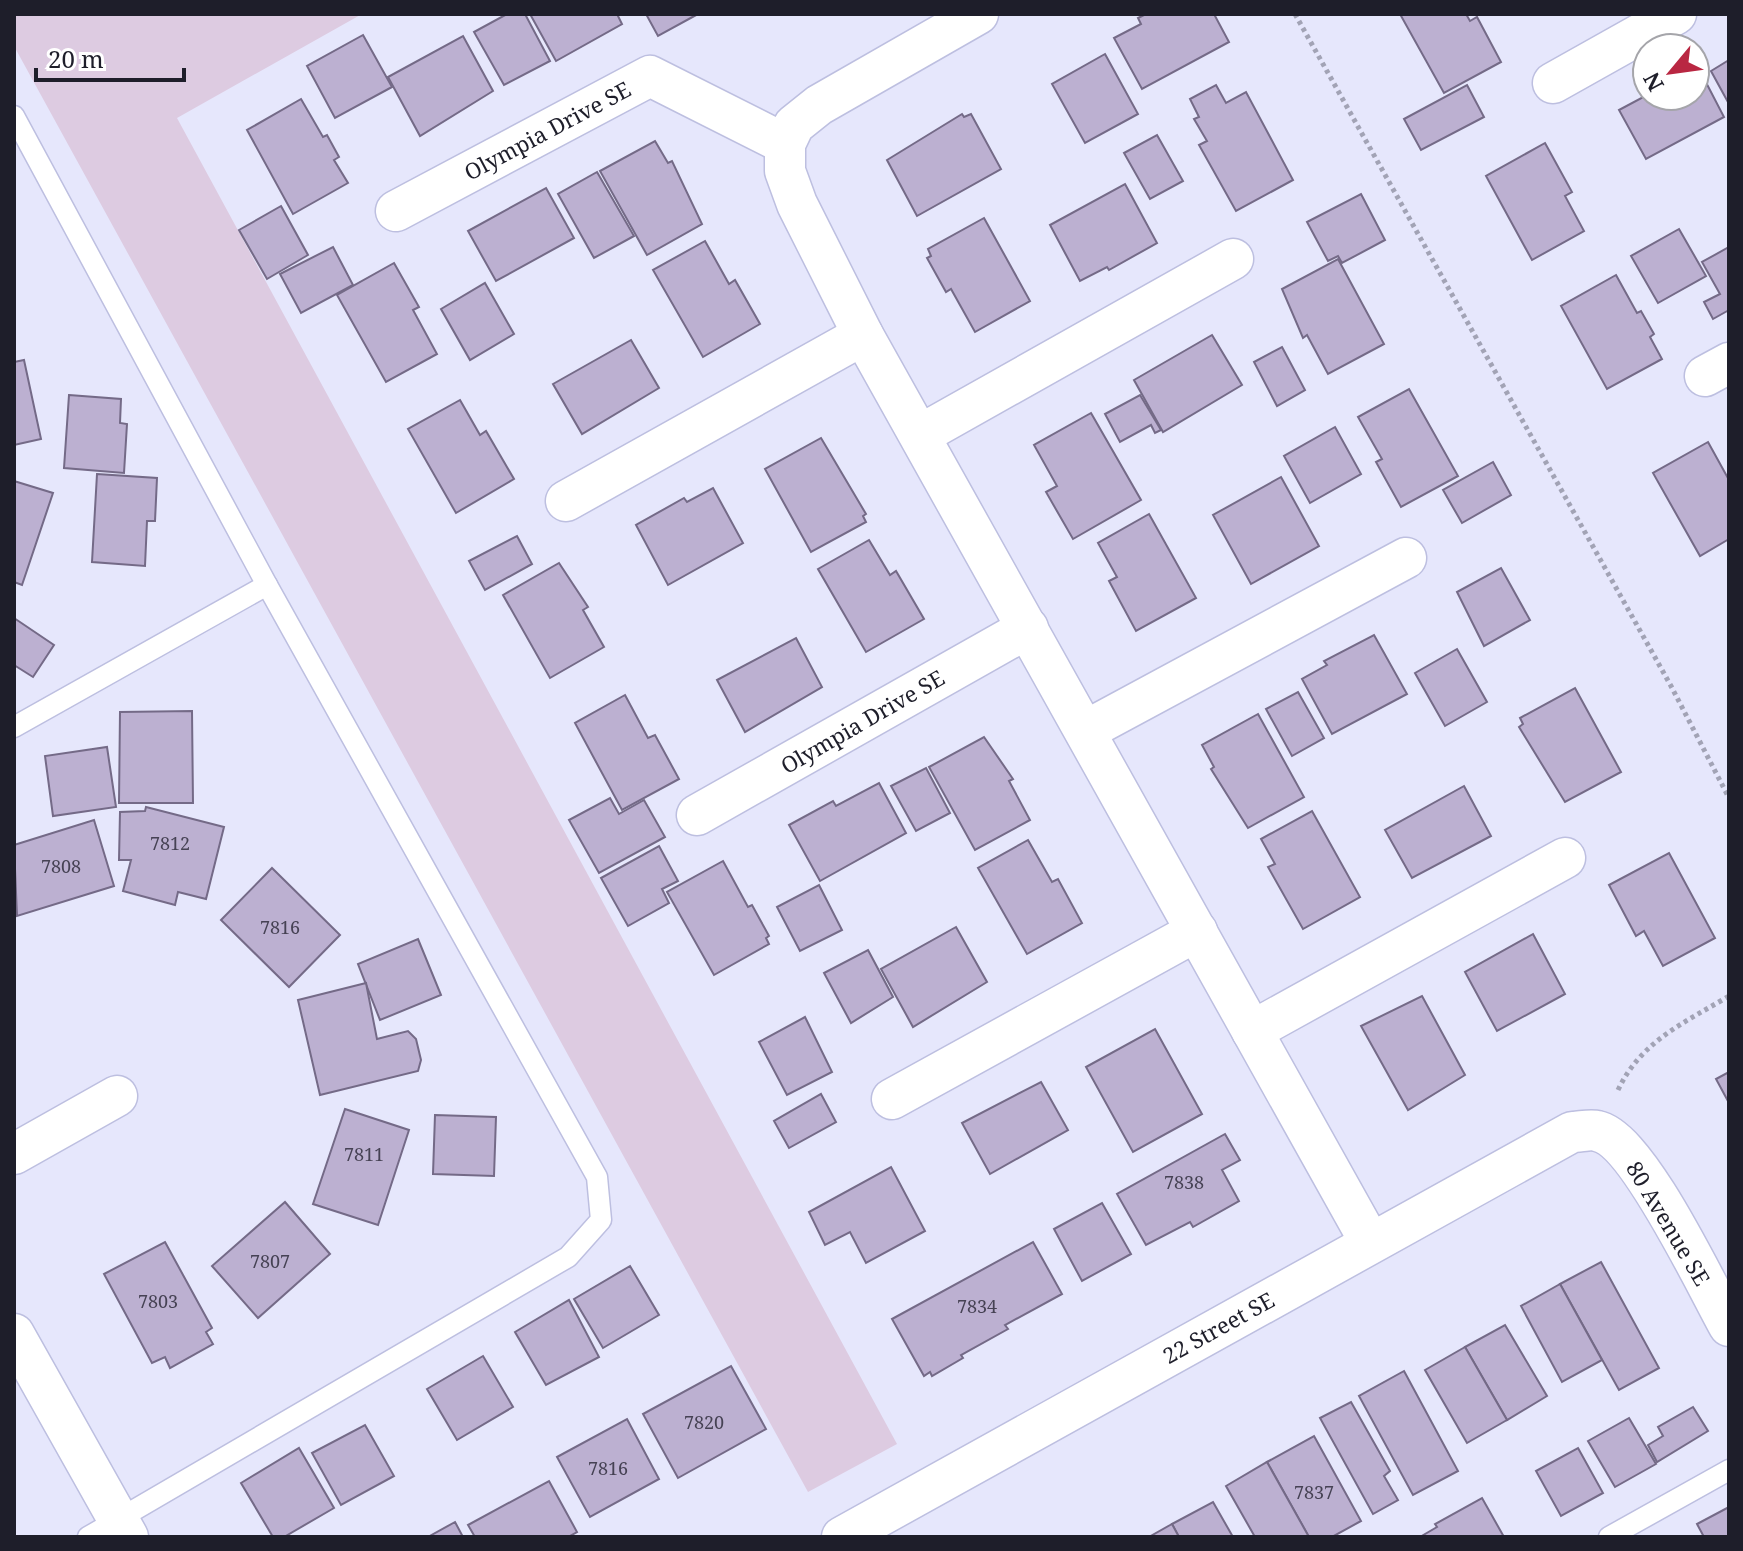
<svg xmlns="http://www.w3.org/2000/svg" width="1743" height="1551" viewBox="0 0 1743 1551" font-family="'Noto Serif',serif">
<rect width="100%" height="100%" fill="#e6e7fc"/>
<path fill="#ddcbe1" d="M14 14H362L177 118 897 1444 808 1492 14 46Z"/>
<g fill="#bcb0d1" stroke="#746a87" stroke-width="2">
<path d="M507 14H525L550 61 504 85 474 32Z"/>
<path d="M530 14H617L622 24 556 61Z"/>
<path d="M646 14H698L658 36Z"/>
<path d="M1146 14H1214L1229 42 1142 89 1114 38 1141 24 1138 18Z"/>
<path d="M1400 14H1466L1470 21 1477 17 1501 62 1444 93Z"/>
<path d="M363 35 392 87 335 118 307 66Z"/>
<path d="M463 36 493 91 420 136 388 77Z"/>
<path d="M1105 54 1138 114 1085 143 1052 84Z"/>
<path d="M1729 60V104L1711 71Z"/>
<path d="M1698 67 1724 117 1646 159 1619 110 1647 95 1695 96Z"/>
<path d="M1216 85 1226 103 1246 92 1293 180 1236 211 1199 145 1207 141 1194 119 1199 117 1190 99Z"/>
<path d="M1467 85 1484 117 1421 150 1404 119Z"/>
<path d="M301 99 323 137 327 135 339 157 334 160 348 183 293 214 247 130Z"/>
<path d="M962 114 964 117 971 114 1001 169 917 216 887 160Z"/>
<path d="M1157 135 1183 181 1150 199 1124 153Z"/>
<path d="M655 141 668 163 672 161 702 224 647 255 600 171Z"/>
<path d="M1545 143 1572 192 1565 196 1584 231 1532 260 1486 176Z"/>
<path d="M597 172 634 236 594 258 558 194Z"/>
<path d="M1125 184 1157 243 1109 270 1107 267 1080 281 1050 225Z"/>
<path d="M546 188 574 238 496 281 468 231Z"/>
<path d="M1361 194 1385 240 1342 263 1338 256 1328 261 1307 222Z"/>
<path d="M281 206 308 255 267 279 239 230Z"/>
<path d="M984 218 1030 301 975 332 951 289 946 292 927 258 931 256 928 249Z"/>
<path d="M1679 229 1706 276 1658 303 1631 256Z"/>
<path d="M705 241 729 284 735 280 760 324 703 357 653 270Z"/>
<path d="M333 247 353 285 301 313 280 274Z"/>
<path d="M1729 247V310L1713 319 1704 302 1720 294 1702 262Z"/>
<path d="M1338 259 1384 344 1328 374 1307 335 1303 338 1282 289Z"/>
<path d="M394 263 419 307 413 310 437 354 386 382 337 295Z"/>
<path d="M1616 275 1637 313 1641 311 1654 334 1650 337 1662 359 1607 389 1561 306Z"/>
<path d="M485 283 514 334 470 360 441 309Z"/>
<path d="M1212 335 1242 385 1163 432 1134 380Z"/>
<path d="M631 340 659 388 582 434 553 384Z"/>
<path d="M1282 347 1305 390 1277 406 1254 362Z"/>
<path d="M24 360 41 439 14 445V362Z"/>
<path d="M1409 389 1458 476 1401 507 1376 462 1382 459 1358 417Z"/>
<path d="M69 395 121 399 120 423 127 424 124 473 64 468Z"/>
<path d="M1140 395 1161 430 1155 433 1151 425 1120 442 1105 414Z"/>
<path d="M460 400 480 435 486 431 514 479 456 513 408 429Z"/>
<path d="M1091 413 1141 500 1073 539 1046 492 1057 486 1034 445Z"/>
<path d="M1335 427 1361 474 1310 503 1284 456Z"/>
<path d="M821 438 866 514 863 516 866 522 811 552 765 469Z"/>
<path d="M1708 442 1729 480V539L1700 556 1653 473Z"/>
<path d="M1493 462 1511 495 1462 523 1443 490Z"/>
<path d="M97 474 157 478 155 521H147L145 566 92 562Z"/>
<path d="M1281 477 1319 546 1251 584 1213 515Z"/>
<path d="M14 481 53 493 22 585 14 582Z"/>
<path d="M713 488 743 543 668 585 636 525 684 498 687 502Z"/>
<path d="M1149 514 1196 598 1136 631 1109 581 1117 577 1098 543Z"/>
<path d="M517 536 532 564 485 590 469 561Z"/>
<path d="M869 540 890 575 896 571 924 619 866 652 818 569Z"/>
<path d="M559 563 588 607 583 610 604 647 550 678 503 595Z"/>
<path d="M1501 568 1530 620 1484 646 1457 592Z"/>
<path d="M14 618 54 645 33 677 14 665Z"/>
<path d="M1374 635 1407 694 1332 734 1302 679 1327 665 1324 661Z"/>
<path d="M796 638 822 687 745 732 717 680Z"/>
<path d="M1457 649 1487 702 1445 726 1415 673Z"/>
<path d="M1575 688 1621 772 1565 802 1519 727 1523 724 1520 718Z"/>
<path d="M1298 692 1324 738 1292 756 1266 709Z"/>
<path d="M625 695 648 738 655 735 679 779 622 810 575 723Z"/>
<path d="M192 711 193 803H119L120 712Z"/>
<path d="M1258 714 1304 797 1248 828 1211 769 1214 767 1202 745Z"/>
<path d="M984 737 1013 779 1009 781 1030 820 975 850 929 767Z"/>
<path d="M107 747 116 807 53 816 45 756Z"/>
<path d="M926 768 950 813 916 831 891 786Z"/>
<path d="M879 783 906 833 820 881 789 825 833 801 836 806Z"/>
<path d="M1464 786 1491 836 1412 878 1385 830Z"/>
<path d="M610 798 619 814 644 800 665 837 599 873 569 820Z"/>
<path d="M146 807 224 827 206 899 178 892 175 905 123 891 131 860H119L120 812 145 811Z"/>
<path d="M1312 811 1360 897 1303 929 1268 867 1275 864 1261 839Z"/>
<path d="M94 820 114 886 17 916 14 845Z"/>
<path d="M1028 840 1052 882 1058 879 1082 923 1027 954 978 868Z"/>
<path d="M659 846 678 881 662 889 669 903 628 926 601 878Z"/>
<path d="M1669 853 1715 938 1663 966 1644 931 1636 936 1609 885Z"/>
<path d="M723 861 748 907 752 905 769 936 766 938 769 944 714 975 667 892Z"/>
<path d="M272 868 340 935 289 987 221 920Z"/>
<path d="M819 885 842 930 800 951 777 907Z"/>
<path d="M956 927 987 982 913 1027 881 969Z"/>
<path d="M1533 934 1565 994 1497 1031 1465 972Z"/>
<path d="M418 939 441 995 380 1020 358 964Z"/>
<path d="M868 950 893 997 851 1023 824 973Z"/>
<path d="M366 983 377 1039 408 1031 416 1039 421 1060 418 1071 320 1095 298 1000Z"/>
<path d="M1422 996 1465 1075 1408 1110 1361 1026Z"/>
<path d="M805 1017 832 1072 787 1095 759 1042Z"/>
<path d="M1155 1029 1202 1114 1133 1152 1086 1067Z"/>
<path d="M1729 1072V1103L1716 1079Z"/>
<path d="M1041 1082 1068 1130 990 1174 962 1123Z"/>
<path d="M821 1094 836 1122 789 1148 774 1121Z"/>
<path d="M345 1109 409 1130 378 1225 313 1204Z"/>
<path d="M435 1115 496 1117 494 1176 433 1174Z"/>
<path d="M1225 1134 1240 1160 1222 1170 1239 1201 1193 1227 1190 1222 1146 1245 1117 1194Z"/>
<path d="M891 1167 925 1231 866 1263 850 1232 825 1245 809 1212Z"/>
<path d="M285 1202 330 1254 258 1318 212 1266Z"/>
<path d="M1102 1203 1131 1254 1082 1281 1054 1229Z"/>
<path d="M165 1242 212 1328 206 1332 213 1344 170 1368 165 1357 152 1363 104 1274Z"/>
<path d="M1033 1242 1062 1294 1005 1325 1008 1329 961 1355 963 1358 932 1376 930 1372 924 1376 892 1319Z"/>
<path d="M1601 1262 1659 1368 1619 1390 1560 1284Z"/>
<path d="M630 1266 659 1315 603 1348 574 1299Z"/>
<path d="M1560 1284 1602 1360 1562 1382 1521 1306Z"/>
<path d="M569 1300 599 1357 546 1385 515 1332Z"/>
<path d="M1505 1325 1547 1396 1507 1420 1465 1347Z"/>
<path d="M1465 1347 1507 1420 1467 1443 1425 1370Z"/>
<path d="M483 1356 513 1407 457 1440 427 1389Z"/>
<path d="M731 1366 766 1429 678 1478 643 1414Z"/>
<path d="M1404 1371 1458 1471 1413 1495 1359 1396Z"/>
<path d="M1351 1402 1390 1471 1384 1476 1398 1500 1373 1514 1320 1418Z"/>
<path d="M1693 1407 1708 1431 1657 1462 1648 1445 1663 1436 1658 1427Z"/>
<path d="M1629 1418 1656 1464 1615 1487 1588 1441Z"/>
<path d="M627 1419 659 1479 590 1517 557 1457Z"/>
<path d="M365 1425 394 1476 341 1505 312 1453Z"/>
<path d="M1314 1436 1361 1521 1332 1537H1309L1267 1462Z"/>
<path d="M299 1448 334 1508 284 1537H273L241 1483Z"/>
<path d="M1578 1448 1603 1493 1561 1516 1536 1471Z"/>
<path d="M1267 1462 1309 1537H1255L1226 1486Z"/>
<path d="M549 1481 577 1532 568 1537H475L468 1525Z"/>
<path d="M1482 1498 1504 1537H1420L1437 1527 1435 1524Z"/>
<path d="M1213 1502 1233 1537H1179L1172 1524Z"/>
<path d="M1729 1507V1537H1704L1697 1524Z"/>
<path d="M455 1522 463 1537H428Z"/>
<path d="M1172 1524 1179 1537H1149Z"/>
</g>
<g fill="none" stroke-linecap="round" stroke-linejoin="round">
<defs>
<g id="lane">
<path d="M14 116 267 585 597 1177 601 1220 568 1257 88 1537"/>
<path d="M14 727 267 585"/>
<path d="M1609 1537 1729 1470"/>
</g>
<g id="street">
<path d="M978 14 819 105 794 125 785 144V171L797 204 863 335 1370 1242"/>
<path d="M1553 83 1676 14"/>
<path d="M396 211 650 76 785 144"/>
<path d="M1705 376 1729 363"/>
<path d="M920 435 1233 259"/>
<path d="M566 501 863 335"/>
<path d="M1085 731 1406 558"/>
<path d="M697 815 1028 628"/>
<path d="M1252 1031 1565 858"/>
<path d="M892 1099 1197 931"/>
<path d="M14 1154 117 1096"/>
<path d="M14 1334 128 1537"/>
<path d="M842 1537 1572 1132C1580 1132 1590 1129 1597 1131 1638 1139 1707 1287 1729 1326"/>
</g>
</defs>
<use href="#lane" stroke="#bdbfe0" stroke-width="23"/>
<use href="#street" stroke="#bdbfe0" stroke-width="43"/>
<g stroke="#a2a3b5" stroke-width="5" stroke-dasharray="4 4" stroke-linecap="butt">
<path d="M1295 14 1671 686 1729 798"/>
<path d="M1618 1090C1641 1041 1684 1023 1729 996"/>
</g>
<use href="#lane" stroke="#fff" stroke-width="20"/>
<use href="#street" stroke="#fff" stroke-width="40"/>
</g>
<g text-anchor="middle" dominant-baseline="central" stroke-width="7" stroke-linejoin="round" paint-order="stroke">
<g font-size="18" fill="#464254">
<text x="170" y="843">7812</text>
<text x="61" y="866">7808</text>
<text x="280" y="927">7816</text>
<text x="364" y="1154">7811</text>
<text x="1184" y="1182">7838</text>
<text x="270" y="1261">7807</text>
<text x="158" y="1301">7803</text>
<text x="977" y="1306">7834</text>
<text x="704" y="1422">7820</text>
<text x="608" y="1468">7816</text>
<text x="1314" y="1492">7837</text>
</g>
<g font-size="22" fill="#1e1e2a" stroke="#fff">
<text transform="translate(547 130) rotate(-28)">Olympia Drive SE</text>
<text transform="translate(862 721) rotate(-30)">Olympia Drive SE</text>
<text transform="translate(1669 1223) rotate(59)">80 Avenue SE</text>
<text transform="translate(1218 1327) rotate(-29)">22 Street SE</text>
</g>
</g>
<rect width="1743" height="1551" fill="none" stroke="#1e1e2a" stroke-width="32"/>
<g transform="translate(1671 72) rotate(241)"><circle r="38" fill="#ffffff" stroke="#a5a5aa" stroke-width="2"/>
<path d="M0-6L14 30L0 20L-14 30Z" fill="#b92742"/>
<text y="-12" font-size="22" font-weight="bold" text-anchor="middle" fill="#1e1e2a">N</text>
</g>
<path d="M36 68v12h148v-12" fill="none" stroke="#1e1e2a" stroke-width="4"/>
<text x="48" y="68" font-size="24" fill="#1e1e2a" stroke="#ffffff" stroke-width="6" paint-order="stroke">20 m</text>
</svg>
